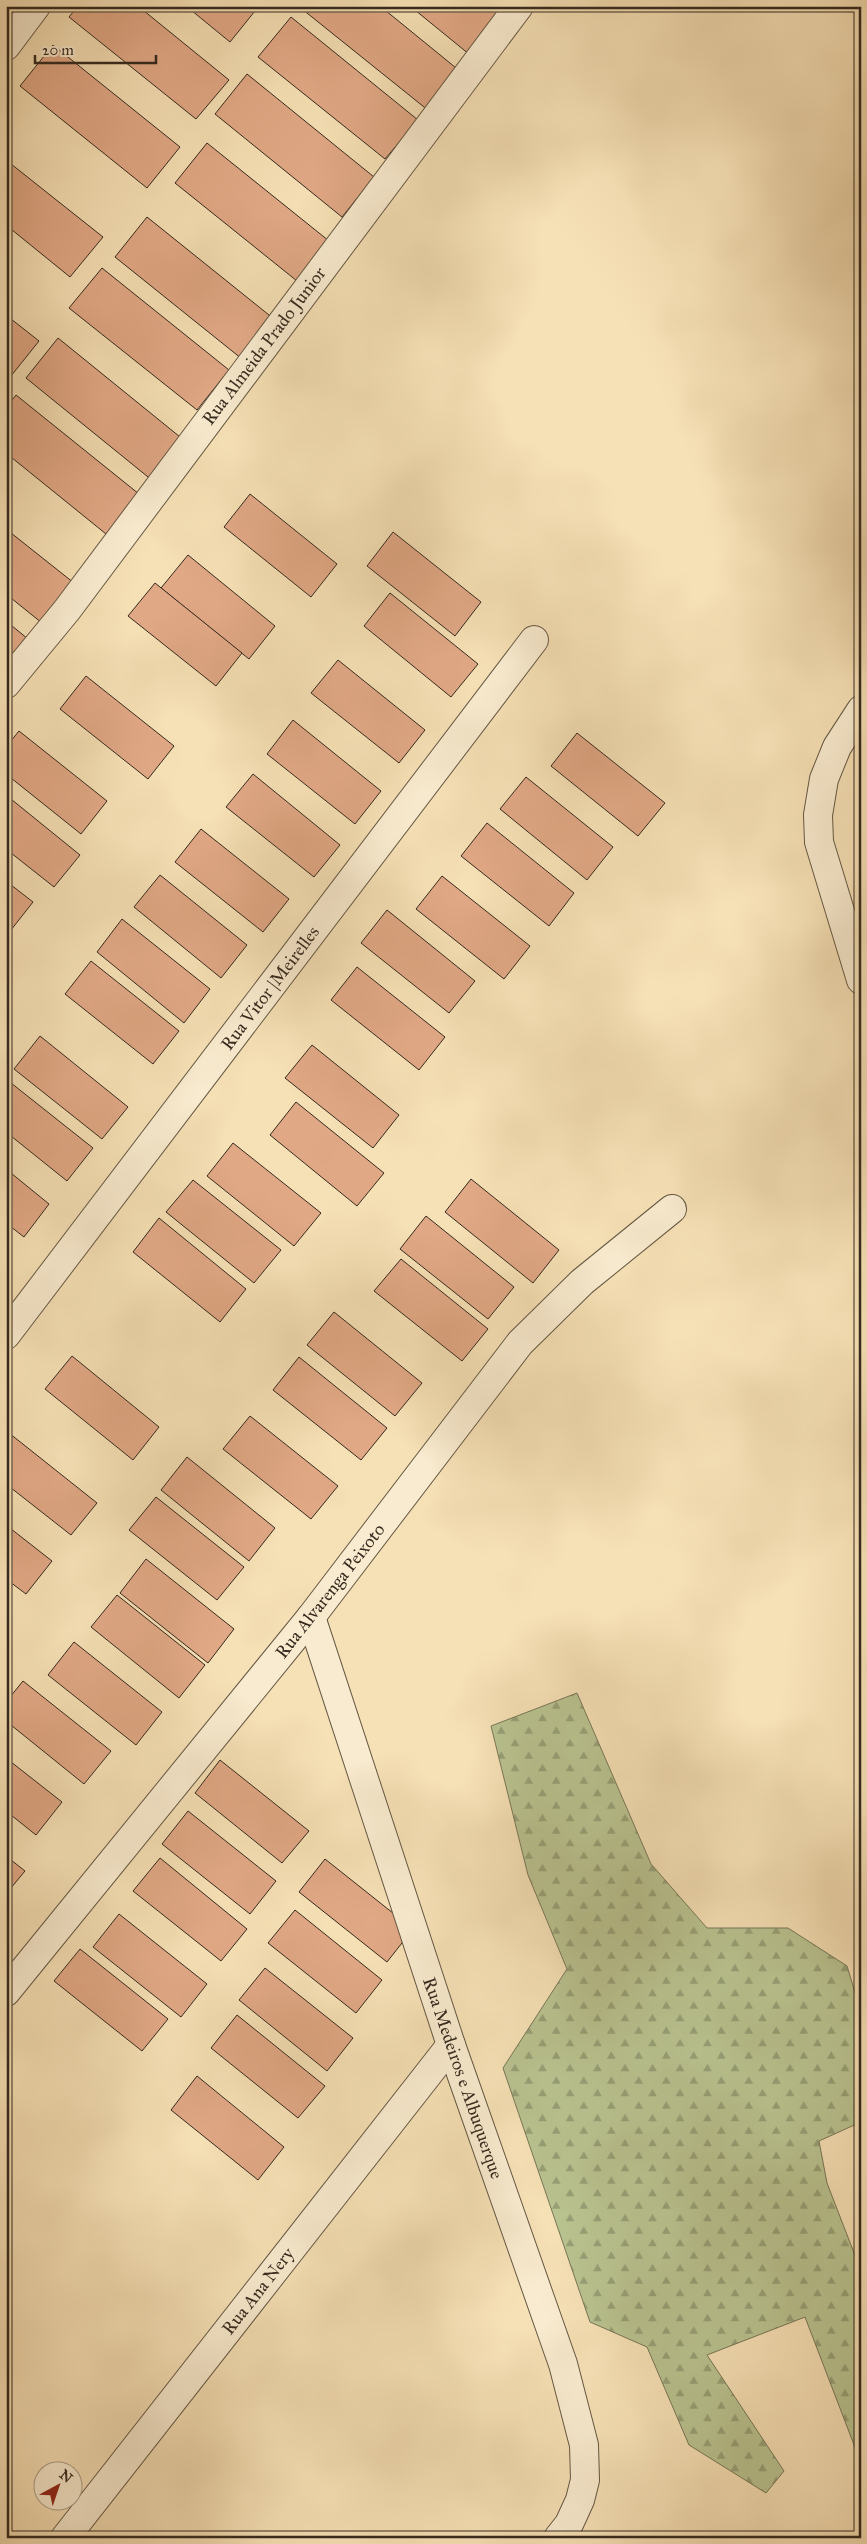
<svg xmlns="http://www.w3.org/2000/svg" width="867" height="2544" viewBox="0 0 867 2544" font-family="'IM FELL Great Primer',serif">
<defs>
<pattern id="forest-firs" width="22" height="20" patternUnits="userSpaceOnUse" patternTransform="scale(1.25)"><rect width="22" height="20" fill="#b9c390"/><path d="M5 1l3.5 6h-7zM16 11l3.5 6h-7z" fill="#979f75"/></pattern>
</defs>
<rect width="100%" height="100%" fill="#f6e0b5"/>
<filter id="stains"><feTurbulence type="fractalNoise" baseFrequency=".004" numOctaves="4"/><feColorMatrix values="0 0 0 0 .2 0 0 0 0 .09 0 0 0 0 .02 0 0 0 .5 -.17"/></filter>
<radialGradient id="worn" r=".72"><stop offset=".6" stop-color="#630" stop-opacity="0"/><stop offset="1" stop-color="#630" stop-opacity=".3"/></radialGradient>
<path fill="url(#forest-firs)" stroke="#777658" d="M577 1693 651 1864 707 1928H788L847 1966 861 2012V2122L819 2141 827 2183 861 2271V2463L805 2317 707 2355 784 2471 766 2493 689 2445 647 2347 590 2322 503 2068 567 1969 528 1875 491 1726Z"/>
<g fill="#e1a885" stroke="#352a1f">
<path d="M78 6H138L229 80 196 119 69 17Z"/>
<path d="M186 6H259L230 42Z"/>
<path d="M305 6H380L461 72 429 111 302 9Z"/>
<path d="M410 6H492L508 18 475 59Z"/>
<path d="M291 17 418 120 385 159 258 57Z"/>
<path d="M53 45 180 147 147 188 20 86Z"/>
<path d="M247 74 374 177 342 217 215 114Z"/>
<path d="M207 143 334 245 302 285 175 183Z"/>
<path d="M6 160 103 237 70 277 6 225Z"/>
<path d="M147 217 274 319 242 359 115 257Z"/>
<path d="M102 268 229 370 197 410 69 308Z"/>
<path d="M6 315 39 341 7 381H6Z"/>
<path d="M58 338 185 441 153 481 26 378Z"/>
<path d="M16 395 144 498 111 538 6 453V408Z"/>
<path d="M250 494 337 564 311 597 224 527Z"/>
<path d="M6 529 74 583 42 623 6 594Z"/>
<path d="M393 532 481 602 455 636 367 566Z"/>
<path d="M188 555 275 626 249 659 161 588Z"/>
<path d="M155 583 242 653 216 686 128 616Z"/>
<path d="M390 593 478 664 451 697 364 626Z"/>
<path d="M6 621 28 639 6 667Z"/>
<path d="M338 660 425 730 399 763 311 693Z"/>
<path d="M86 676 174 746 148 779 60 709Z"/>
<path d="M293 720 381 791 355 824 267 754Z"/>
<path d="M19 731 107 801 81 834 6 774V747Z"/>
<path d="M577 733 665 803 638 836 551 766Z"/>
<path d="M253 774 340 845 314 877 226 807Z"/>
<path d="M526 777 613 847 587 880 500 809Z"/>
<path d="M6 795 80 855 54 887 6 849Z"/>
<path d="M487 823 574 893 549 926 461 856Z"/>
<path d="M201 829 289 899 263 932 175 862Z"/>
<path d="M160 875 247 945 221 978 134 907Z"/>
<path d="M442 876 530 946 504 979 416 909Z"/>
<path d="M6 881 33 902 7 935H6Z"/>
<path d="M387 910 475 981 449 1013 361 943Z"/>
<path d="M122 919 210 989 184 1023 97 952Z"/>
<path d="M91 961 179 1031 153 1064 65 994Z"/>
<path d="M357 967 445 1037 419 1070 331 1000Z"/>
<path d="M40 1036 128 1107 102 1139 14 1069Z"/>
<path d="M312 1045 399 1115 373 1148 285 1078Z"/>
<path d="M6 1079 93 1148 67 1181 6 1132Z"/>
<path d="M296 1102 384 1173 357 1206 270 1135Z"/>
<path d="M233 1143 321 1213 294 1246 207 1176Z"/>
<path d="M6 1169 49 1204 24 1237 6 1223Z"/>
<path d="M471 1179 559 1250 533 1283 445 1212Z"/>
<path d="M193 1180 281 1250 254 1283 166 1212Z"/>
<path d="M426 1216 514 1287 488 1319 400 1249Z"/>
<path d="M159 1218 246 1289 220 1322 133 1252Z"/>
<path d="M401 1259 488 1329 462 1361 374 1291Z"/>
<path d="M334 1312 422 1383 395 1416 307 1345Z"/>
<path d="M72 1356 159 1427 133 1460 45 1389Z"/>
<path d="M299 1357 387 1428 361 1460 273 1390Z"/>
<path d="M250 1416 338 1486 311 1519 223 1449Z"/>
<path d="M9 1433 97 1503 71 1535 6 1484V1436Z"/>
<path d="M187 1457 275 1528 249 1561 161 1490Z"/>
<path d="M156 1497 244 1567 217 1600 129 1530Z"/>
<path d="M6 1525 52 1561 26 1594 6 1579Z"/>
<path d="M146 1559 234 1629 208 1663 120 1593Z"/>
<path d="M117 1595 205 1665 179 1698 91 1627Z"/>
<path d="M74 1642 162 1712 136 1745 48 1675Z"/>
<path d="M23 1681 111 1751 84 1784 6 1721V1702Z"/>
<path d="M6 1758 62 1802 36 1835 6 1811Z"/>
<path d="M220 1760 309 1831 282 1863 195 1793Z"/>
<path d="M188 1811 276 1881 250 1914 162 1844Z"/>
<path d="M6 1856 25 1871 6 1894Z"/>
<path d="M160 1858 247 1929 221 1961 133 1891Z"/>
<path d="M325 1859 413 1929 387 1962 299 1892Z"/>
<path d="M295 1910 382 1980 356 2013 268 1943Z"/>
<path d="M119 1914 207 1984 181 2017 93 1947Z"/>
<path d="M80 1949 168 2019 142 2051 54 1981Z"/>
<path d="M265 1968 353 2038 327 2071 239 2000Z"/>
<path d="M237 2015 325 2086 298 2118 211 2048Z"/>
<path d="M197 2076 284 2147 258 2180 171 2110Z"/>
</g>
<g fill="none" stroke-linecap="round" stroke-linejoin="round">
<defs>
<g id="minor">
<path d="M6 46 36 6"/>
<path d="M6 684 67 610 519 6"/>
<path d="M861 710 837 747 824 779 818 815 819 842 861 980"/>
<path d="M6 1335 534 640"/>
<path d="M311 1617 451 2045 563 2364 584 2445 585 2480 580 2500 569 2524 558 2538"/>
<path d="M6 1992 311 1617 520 1343 582 1282 672 1209"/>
<path d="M65 2538 451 2045"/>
</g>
</defs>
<use href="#minor" stroke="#655844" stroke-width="30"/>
<use href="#minor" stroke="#f9ebcf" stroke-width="28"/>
</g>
<g text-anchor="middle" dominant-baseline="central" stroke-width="5" stroke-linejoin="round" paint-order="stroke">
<g font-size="18" fill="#352a1f" stroke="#f9ebcf">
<text transform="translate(264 346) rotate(-53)">Rua Almeida Prado Junior</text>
<text transform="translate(270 988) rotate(-53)">Rua Vitor |Meirelles</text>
<text transform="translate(330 1591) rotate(-52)">Rua Alvarenga Peixoto</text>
<text transform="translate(463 2078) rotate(71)">Rua Medeiros e Albuquerque</text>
<text transform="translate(258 2291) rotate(-52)">Rua Ana Nery</text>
</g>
</g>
<rect width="867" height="2544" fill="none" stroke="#f6e0b5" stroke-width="25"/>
<rect x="8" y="8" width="852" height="2529" fill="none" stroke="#352a1f" stroke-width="2.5"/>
<rect x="12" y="12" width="842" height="2519" fill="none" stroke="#352a1f"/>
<g transform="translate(58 2486) rotate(40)"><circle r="24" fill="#f9ebcf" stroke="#ab9e89"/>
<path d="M0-4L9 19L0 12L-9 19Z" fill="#8f2418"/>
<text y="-8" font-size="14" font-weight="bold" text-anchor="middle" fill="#352a1f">N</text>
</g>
<path d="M35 55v8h121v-8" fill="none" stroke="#352a1f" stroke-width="2.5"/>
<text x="42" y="55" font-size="15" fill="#352a1f" stroke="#f9ebcf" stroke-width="4" paint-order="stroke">20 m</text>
<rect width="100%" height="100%" filter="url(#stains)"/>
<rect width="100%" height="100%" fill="url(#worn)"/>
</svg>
